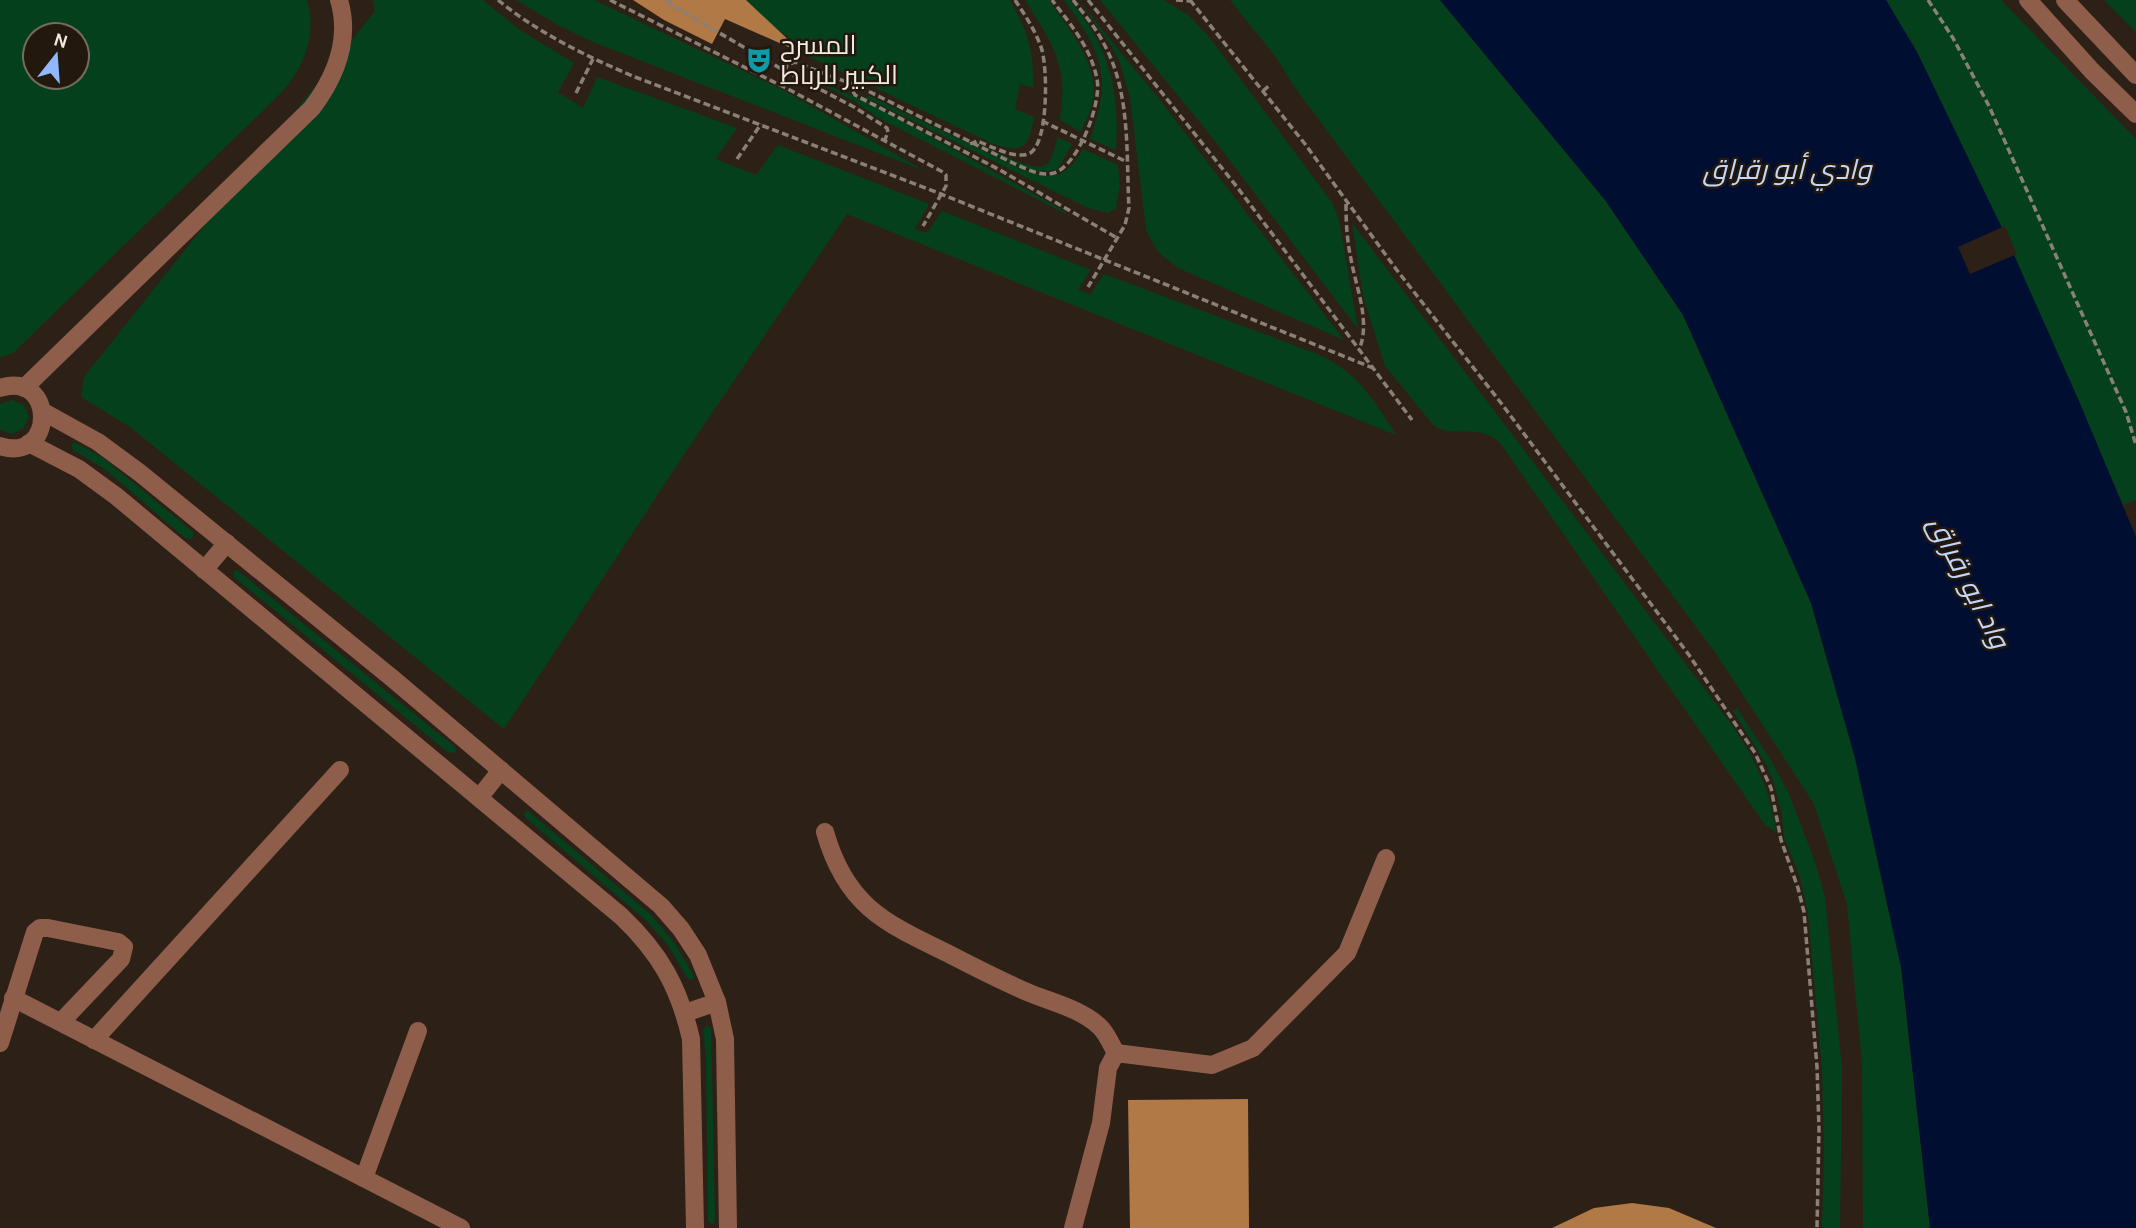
<svg xmlns="http://www.w3.org/2000/svg" width="2136" height="1228" viewBox="0 0 2136 1228" font-family="Karla,Cairo,sans-serif">
<rect width="100%" height="100%" fill="#2d2117"/>
<g fill="#05401d" fill-rule="evenodd">
<path d="M0 0H307C317 34 305 65 283 91L13 353 0 358ZM77 35V77H35V35Z"/>
<path d="M373 0H483L520 30 574 63 558 92 583 108 597 77 737 128 716 159 756 175 778 145 929 204 915 229 927 233 942 211 1091 270 1078 289 1090 295 1104 274 1317 354C1358 372 1373 399 1396 435L847 214 685 453 504 729 130 427 81 397 84 377 375 11Z"/>
<path d="M516 0H594L785 91 925 171 593 42 558 25Z"/>
<path d="M746 0H1010C1030 37 1032 46 1034 88L1020 84 1015 109 1034 117C1028 149 1024 154 991 143L806 55 802 46 775 28Z"/>
<path d="M1025 0H1049C1068 29 1099 63 1093 100 1091 111 1085 122 1081 132L1060 120C1069 66 1053 44 1025 0Z"/>
<path d="M1064 0H1070C1109 48 1120 88 1116 150L1090 139C1113 77 1102 52 1064 0Z"/>
<path d="M1078 0 1159 99 1344 340 1178 268 1158 252 1146 230 1130 98 1120 63 1112 47Z"/>
<path d="M1100 0H1164L1188 15 1210 38 1333 204 1339 220 1358 329 1215 141Z"/>
<path d="M1230 0H1440L1605 200 1683 315 1811 603 1855 758 1901 967 1930 1228H1863L1862 1064 1847 904 1814 804 1717 655 1293 85 1278 60Z"/>
<path d="M1886 0H2001L2136 139V500L2123 505 2002 228 1917 52Z"/>
<path d="M2104 0H2136V32Z"/>
<path d="M794 71 870 103 1066 212V214L877 117 854 101Z"/>
<path d="M870 96 1015 166C1049 180 1063 183 1083 149L1118 165 1120 186 1116 208 1108 213 1088 208 864 97Z"/>
<path d="M1058 137 1072 144 1058 169C1033 178 1000 156 977 145L978 144C991 149 1037 175 1047 164 1053 158 1055 145 1058 137Z"/>
<path d="M1352 223 1732 725C1754 758 1771 791 1776 832L1765 825 1501 444C1479 422 1456 439 1434 426L1385 366 1363 296Z"/>
<path d="M12 400 24 405 29 417 23 429 11 434 0 429V404Z"/>
<path d="M74 442 102 457 192 531 194 536 191 539 185 538 106 470 72 449 71 447Z"/>
<path d="M237 570 455 747 456 752 449 753 234 577V571Z"/>
<path d="M1737 708 1772 762 1789 794 1815 862 1825 897 1842 1069 1840 1228H1822L1824 1154 1822 1068 1808 914 1800 877 1784 837 1782 814 1773 780 1766 764 1733 711Z"/>
<path d="M527 810 651 915 673 941 694 976 692 980 688 979 668 945 647 921 525 817 524 814Z"/>
<path d="M707 1025 711 1028 715 1221 712 1224 708 1221 706 1058 703 1029Z"/>
</g>
<path fill="#000e31" d="M1440 0H1886L1917 52 2002 228 2079 401 2136 537V1228H1930L1901 967 1855 758 1811 603 1683 315 1605 200Z"/>
<path fill="#2d2117" d="M2005 226 2017 254 1970 274 1958 247Z"/>
<g fill="#b07946">
<path d="M633 0H746L795 46 793 49 725 19 712 44 664 20Z"/>
<path d="M1248 1099 1249 1228H1130L1128 1100Z"/>
<path d="M1632 1203 1669 1208 1716 1228H1552L1594 1208Z"/>
</g>
<g fill="none" stroke-linecap="round" stroke-linejoin="round">
<g stroke="#8a8077" stroke-width="3.5" stroke-dasharray="7 3.5" stroke-linecap="butt">
<path d="M498 0C538 33 588 57 635 77L941 194 1373 368"/>
<path d="M610 0 788 89 941 171 946 175V186L923 226"/>
<path d="M667 0 673 6 785 71 854 107 887 128 888 132 884 142"/>
<path d="M1073 0C1084 14 1096 28 1104 44 1131 93 1126 154 1129 208L1125 225 1088 287"/>
<path d="M1088 0 1237 187 1412 420"/>
<path d="M1176 0 1191 1"/>
<path d="M1190 0 1305 144 1396 269 1501 403 1689 655 1755 753 1771 788 1781 840 1798 888 1804 912 1817 1067 1819 1129 1817 1228"/>
<path d="M1928 0 1953 38 1989 106 2126 412 2136 445"/>
<path d="M785 71 787 65 795 62 862 88 1013 163C1025 168 1040 177 1054 173 1078 166 1102 103 1097 79 1091 48 1071 25 1052 0"/>
<path d="M848 82 855 95 1000 170 1117 238"/>
<path d="M1263 91 1271 84"/>
<path d="M576 93 593 59"/>
<path d="M1042 121 1127 162"/>
<path d="M970 144 977 141C991 146 1014 159 1028 154 1049 148 1048 65 1041 47 1035 30 1025 15 1015 0"/>
<path d="M737 159 761 124"/>
<path d="M1346 204C1346 223 1347 241 1351 259 1356 288 1371 321 1359 350"/>
</g>
<g stroke="#8e5e4a" stroke-width="18">
<path d="M2028 0 2092 71 2136 114"/>
<path d="M2065 0 2136 75"/>
<path d="M0 388C56 370 56 464 0 446"/>
<path d="M24 388 312 108C336 76 351 40 339 0"/>
<path d="M42 411 98 442 140 473 392 678 661 906 681 929 698 955 717 1002 725 1039 728 1228"/>
<path d="M29 443 79 469 116 496 621 916C660 953 679 987 691 1039L695 1228"/>
<path d="M204 570 227 543"/>
<path d="M479 798 501 770"/>
<path d="M825 832C846 906 885 923 949 954 976 968 1003 982 1032 994 1054 1003 1080 1009 1099 1026 1106 1032 1111 1044 1116 1053"/>
<path d="M13 998 461 1228"/>
<path d="M685 1013 717 1002"/>
<path d="M94 1040 340 770"/>
<path d="M0 1043 35 932 40 928H48L118 942 124 947 121 959 61 1022"/>
<path d="M364 1178 418 1031"/>
<path d="M1073 1228 1101 1123 1108 1068 1116 1053 1212 1065 1253 1048 1347 953 1386 858"/>
</g>
</g>
<defs>
<symbol id="theatre-bare" viewBox="-9 -9 18 18"><path d="M-5-5.5Q0-4 5-5.5V0Q5 5 0 6Q-5 5-5 0ZM-3.3-2.5H-1v1.5H-3.3ZM1-2.5H3.3v1.5H1ZM-2.8 1Q0 5.5 2.8 1Z" fill="#0f9aa8" stroke="#23180e" stroke-width="2.5" paint-order="stroke"/></symbol>
</defs>
<g fill-rule="evenodd">
<use href="#theatre-bare" x="740" y="41" width="38" height="38"/>
</g>
<g text-anchor="middle" dominant-baseline="central" stroke-width="5" stroke-linejoin="round" paint-order="stroke">
<g font-size="26" fill="#f0e8e1" stroke="#23180e" text-anchor="start">
<text x="780" y="45">المسرح<tspan x="780" dy="30">الكبير للرباط</tspan></text>
</g>
<g font-size="28" font-style="italic" fill="#c2d7f7" stroke="#23180e">
<text x="1787" y="169">وادي أبو رقراق</text>
<text transform="translate(1969 582) rotate(63)">واد ابو رقراق</text>
</g>
</g>
<g transform="translate(56 56) rotate(17)"><circle r="33" fill="#23180e" stroke="#756b62" stroke-width="2"/>
<path d="M0-5L12 26L0 18L-12 26Z" fill="#8fb8fd"/>
<text y="-10" font-size="19" font-weight="bold" text-anchor="middle" fill="#f0e8e1">N</text>
</g>
</svg>
